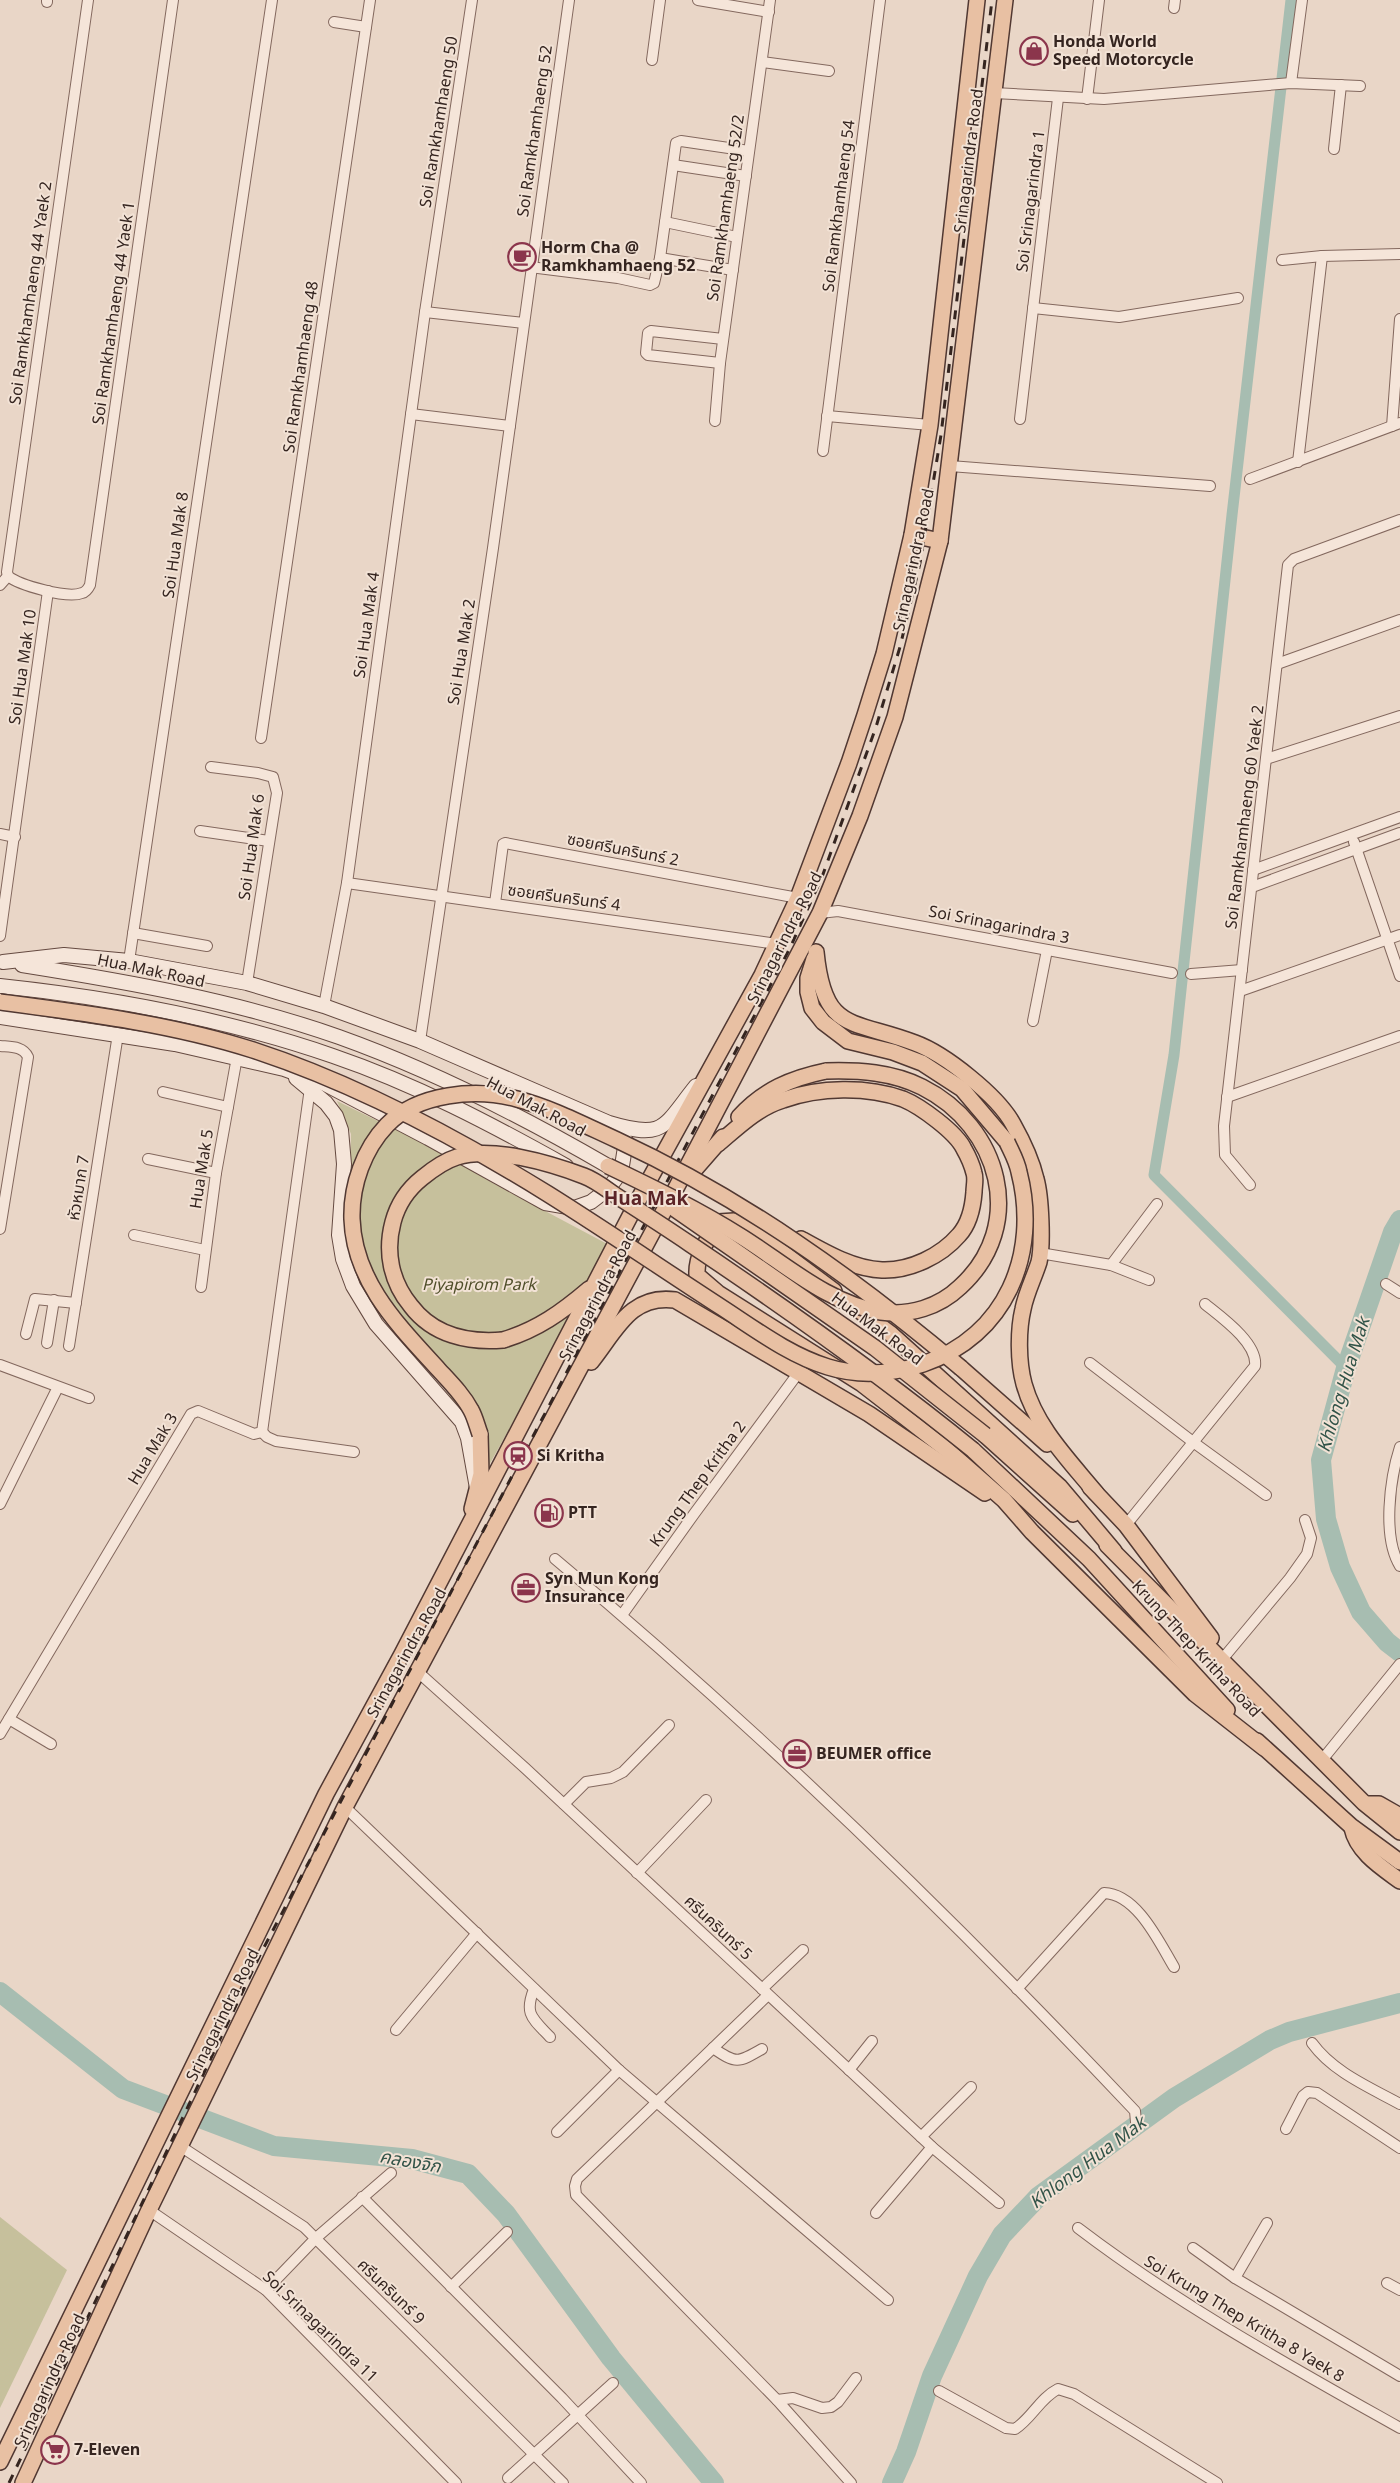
<svg xmlns="http://www.w3.org/2000/svg" width="1400" height="2483" viewBox="0 0 1400 2483" font-family="Georgia,'Noto Sans Thai',serif">
<rect width="100%" height="100%" fill="#e9d6c7"/>
<g fill="#c6c09c">
<path d="M337 1101 423 1143 498 1186 611 1246 488 1467 448 1393 370 1302 349 1249 351 1134Z"/>
<path d="M0 2217 67 2270 0 2408Z"/>
</g>
<g fill="none" stroke-linecap="round" stroke-linejoin="round">
<path stroke="#a7bdb1" stroke-width="11" d="M1291 0 1232 515 1174 1055 1154 1175 1346 1368"/>
<g stroke="#a7bdb1" stroke-width="20">
<path d="M1400 1220 1393 1232 1346 1368 1321 1460 1326 1519 1340 1567 1361 1612 1387 1642 1400 1652"/>
<path d="M0 1992 123 2089 274 2146 412 2159 468 2174 506 2214 611 2358 714 2483"/>
<path d="M892 2483 906 2452 932 2376 978 2276 1002 2235 1039 2196 1174 2098 1270 2040 1289 2032 1400 2003"/>
</g>
<defs>
<g id="minor">
<path d="M88 0 7 572 8 576C19 585 67 599 82 593 86 592 88 589 90 585L173 0"/>
<path d="M698 0 769 12"/>
<path d="M47 2V0"/>
<path d="M1174 8 1175 0"/>
<path d="M334 22 366 27"/>
<path d="M652 60 660 0"/>
<path d="M762 62 829 71"/>
<path d="M1291 83 1302 0"/>
<path d="M994 93 1104 99 1291 83 1360 86"/>
<path d="M1087 99 1099 0"/>
<path d="M1334 149 1341 85"/>
<path d="M673 165 746 176"/>
<path d="M665 222 737 237"/>
<path d="M660 258 676 143 681 141 749 151"/>
<path d="M1282 260 1322 256 1400 254"/>
<path d="M530 267 618 278 650 285 654 283 660 258 733 270"/>
<path d="M1033 308 1119 317 1238 298"/>
<path d="M425 312 524 323"/>
<path d="M720 363 648 355 646 353 648 333 651 331 723 339"/>
<path d="M411 414 510 426"/>
<path d="M827 416 930 425"/>
<path d="M1020 419 1058 98"/>
<path d="M715 421 720 363 770 0"/>
<path d="M1392 426 1400 319"/>
<path d="M823 451 880 0"/>
<path d="M1298 462 1322 256"/>
<path d="M950 466 1210 486"/>
<path d="M1250 479 1400 423"/>
<path d="M0 585 8 576"/>
<path d="M1277 664 1400 620"/>
<path d="M261 738 370 0"/>
<path d="M1266 759 1400 716"/>
<path d="M211 767 258 773 273 777 277 793 247 983"/>
<path d="M200 831 269 841"/>
<path d="M0 834 15 837"/>
<path d="M1354 842 1400 976"/>
<path d="M1253 870 1400 817"/>
<path d="M347 883 777 944"/>
<path d="M1252 887 1400 833"/>
<path d="M495 903 503 844 505 843 798 898"/>
<path d="M820 913 838 911 1172 973"/>
<path d="M133 933 207 946"/>
<path d="M0 936 48 591"/>
<path d="M129 961 272 0"/>
<path d="M1191 974 1242 970"/>
<path d="M1240 991 1400 935"/>
<path d="M324 1006 347 883 425 312 472 0"/>
<path d="M1033 1021 1047 950"/>
<path d="M420 1041 493 548 569 0"/>
<path d="M0 1046C11 1047 23 1046 28 1057L0 1229"/>
<path d="M163 1092 228 1107"/>
<path d="M1227 1097 1400 1036"/>
<path d="M148 1159 216 1173"/>
<path d="M1250 1185 1225 1155 1224 1126 1288 565 1294 559 1400 520"/>
<path d="M134 1235 205 1250"/>
<path d="M1040 1253 1111 1265 1149 1280"/>
<path d="M1111 1265 1157 1204"/>
<path d="M1386 1284 1400 1293"/>
<path d="M201 1287 216 1173 237 1057"/>
<path d="M26 1334 35 1299 76 1303"/>
<path d="M47 1343 54 1300"/>
<path d="M69 1346 118 1034"/>
<path d="M1090 1363 1193 1442 1266 1495"/>
<path d="M0 1365 89 1398"/>
<path d="M262 1432 267 1437 276 1441 354 1452"/>
<path d="M1400 1447C1390 1478 1382 1537 1400 1566"/>
<path d="M0 1504 58 1387"/>
<path d="M1126 1525 1255 1366C1258 1343 1221 1317 1205 1304"/>
<path d="M555 1559C760 1730 952 1917 1135 2111L1136 2122"/>
<path d="M622 1615 694 1514 799 1372"/>
<path d="M1225 1656 1290 1578 1307 1554 1311 1538 1305 1520"/>
<path d="M418 1672 525 1768 932 2147 999 2203"/>
<path d="M9 1719 51 1744"/>
<path d="M0 1734 191 1414 198 1411 254 1434 262 1432 310 1088"/>
<path d="M1322 1760 1400 1664"/>
<path d="M564 1804 586 1782 611 1778 623 1772 669 1725"/>
<path d="M345 1807 619 2070 888 2300"/>
<path d="M637 1873 706 1800"/>
<path d="M534 1989C524 2014 532 2018 550 2037"/>
<path d="M762 1989 803 1950"/>
<path d="M1017 1989 1104 1893C1137 1894 1159 1942 1174 1967"/>
<path d="M768 1995 577 2179 575 2186 576 2195 777 2400 851 2483"/>
<path d="M396 2030 477 1933"/>
<path d="M1312 2043C1333 2072 1369 2087 1400 2104"/>
<path d="M713 2048C736 2064 738 2063 762 2049"/>
<path d="M849 2070 872 2041"/>
<path d="M1286 2129 1303 2096 1308 2092 1317 2093 1400 2148"/>
<path d="M557 2132 619 2070"/>
<path d="M921 2137 971 2087"/>
<path d="M180 2146 304 2227 563 2483"/>
<path d="M362 2197 562 2398 641 2483"/>
<path d="M149 2210 266 2290 456 2483"/>
<path d="M876 2213 932 2147"/>
<path d="M1078 2228C1179 2305 1290 2366 1400 2428"/>
<path d="M1193 2248 1235 2278 1400 2376"/>
<path d="M1235 2278 1267 2223"/>
<path d="M1387 2283 1400 2290"/>
<path d="M451 2287 507 2232"/>
<path d="M266 2290 316 2238 391 2173"/>
<path d="M939 2391 1006 2428 1015 2429C1032 2418 1040 2398 1058 2389L1074 2394 1217 2483"/>
<path d="M777 2400 793 2398 822 2408 831 2407 838 2402 856 2378"/>
<path d="M508 2478 613 2383"/>
</g>
<g id="secondary">
<path d="M3 962 64 955 129 961 247 983 324 1006 420 1041 609 1123C665 1140 663 1127 696 1086"/>
<path d="M22 965C129 982 237 1001 339 1037 434 1071 522 1116 608 1166"/>
<path d="M0 986C113 998 226 1019 333 1056 415 1084 491 1124 566 1166"/>
<path d="M0 1017 175 1044 284 1069 325 1084 428 1138 545 1203 574 1208 591 1202 608 1189 621 1172 626 1141 621 1135"/>
<path d="M296 1078 326 1103 336 1116 341 1130 344 1164 339 1235 343 1259 353 1286 376 1324 462 1422 468 1438 477 1488"/>
</g>
<g id="primary">
<path d="M912 535 940 541"/>
<path d="M816 952C824 1034 853 1019 915 1043 945 1054 998 1096 1013 1124 1022 1140 1032 1162 1036 1179 1041 1197 1043 1245 1039 1262 1034 1278 1026 1293 1023 1309 1018 1330 1018 1362 1024 1384 1036 1427 1068 1459 1096 1493"/>
<path d="M814 959 808 978V992L812 1008 823 1022 848 1041 893 1052 922 1063 962 1089 1007 1142"/>
<path d="M739 1117C763 1090 792 1078 826 1071"/>
<path d="M718 1144C738 1127 757 1108 783 1100 819 1087 867 1086 903 1099 920 1106 956 1132 964 1149 968 1156 972 1165 974 1173 976 1179 974 1186 974 1192 973 1206 969 1224 959 1235 941 1256 910 1271 882 1270 854 1269 826 1253 801 1239"/>
<path d="M689 1176 723 1137"/>
<path d="M834 1291 746 1225 734 1221 719 1222C708 1239 696 1254 697 1275L718 1293 862 1384 946 1449 1004 1500 1032 1532 1195 1694 1264 1748"/>
<path d="M852 1305 891 1334 1060 1487 1114 1551"/>
<path d="M503 1340C537 1330 562 1312 589 1289"/>
<path d="M591 1362C616 1331 630 1294 675 1300L869 1414 985 1493"/>
<path d="M961 1368 1047 1444"/>
<path d="M985 1435 1073 1514"/>
<path d="M973 1450 1089 1559 1227 1710"/>
<path d="M1090 1487 1126 1525 1211 1638"/>
<path d="M472 1509 481 1474 480 1434"/>
<path d="M1107 1545 1364 1803 1400 1832"/>
<path d="M1257 1741 1351 1826 1400 1862"/>
<path d="M1368 1804H1379L1400 1816"/>
<path d="M1352 1828C1357 1852 1381 1867 1400 1881"/>
<path d="M0 2462 326 1794 402 1654 642 1193 762 975 798 898 849 763 865 715 884 654 912 535 930 425 977 0"/>
<path d="M23 2483 149 2210 345 1807 674 1192 820 913 860 816 895 717 940 541 1005 0"/>
</g>
</defs>
<use href="#minor" stroke="#83685e" stroke-width="12"/>
<use href="#secondary" stroke="#654a41" stroke-width="16"/>
<use href="#primary" stroke="#513832" stroke-width="18"/>
<use href="#minor" stroke="#f5e5d9" stroke-width="10"/>
<use href="#secondary" stroke="#f5e5d9" stroke-width="14"/>
<use href="#primary" stroke="#e8c0a3" stroke-width="15"/>
<path stroke="#352520" stroke-width="3" stroke-dasharray="9 9" stroke-linecap="butt" d="M9 2483 261 1953 790 948 822 877 876 727 900 647 920 563 941 435 992 0"/>
<defs>
<g id="primary-bridge">
<path d="M0 1002C84 1013 172 1024 253 1050 357 1084 456 1137 548 1194 607 1231 664 1270 721 1307 755 1329 789 1355 828 1367 860 1377 892 1374 923 1364 1006 1336 1040 1254 1019 1172 1017 1161 1011 1151 1007 1142"/>
<path d="M608 1166C654 1188 699 1210 742 1237 785 1264 829 1304 881 1312 910 1316 939 1307 960 1287 1028 1225 1000 1126 922 1087 892 1072 859 1070 826 1071"/>
<path d="M675 1209 875 1348 985 1435"/>
<path d="M503 1340C468 1343 433 1335 411 1306 391 1282 385 1252 393 1222 398 1203 407 1190 422 1178 433 1169 444 1161 457 1157 492 1146 550 1163 584 1176 595 1180 605 1188 615 1195 640 1211 665 1227 690 1244 787 1309 882 1376 973 1450"/>
<path d="M480 1434C477 1426 475 1417 471 1410 463 1395 451 1383 439 1370 399 1326 354 1282 352 1219 351 1185 364 1149 387 1125 418 1093 476 1088 517 1099 552 1108 584 1125 617 1140 744 1199 854 1278 961 1368"/>
</g>
</defs>
<use href="#primary-bridge" stroke="#513832" stroke-width="18" stroke-linecap="butt"/>
<use href="#primary-bridge" stroke="#e8c0a3" stroke-width="15"/>
</g>
<defs>
<symbol id="shop-ring" viewBox="-11 -11 22 22"><circle r="9.5" fill="#f2e2d5" stroke="#8b354c" stroke-width="1.5"/><path d="M-5-2.5h2.3a2.7 3.5 0 0 1 5.4 0H5L5.5 6h-11ZM-1.5-2.5h3a1.5 2.3 0 0 0-3 0Z" fill="#8b354c"/></symbol>
<symbol id="cafe-ring" viewBox="-11 -11 22 22"><circle r="9.5" fill="#f2e2d5" stroke="#8b354c" stroke-width="1.5"/><path d="M-5.5-4.5H6V0H3Q3 3.5 0 3.5H-2.5Q-5.5 3.5-5.5 0ZM3-3.2v2h1.7v-2ZM-6 4.5H4V6H-6Z" fill="#8b354c"/></symbol>
<symbol id="station-ring" viewBox="-11 -11 22 22"><circle r="9.5" fill="#f2e2d5" stroke="#8b354c" stroke-width="1.5"/><path d="M-3-6H3Q5-6 5-4V2Q5 4 3 4L4.5 6H3L1.5 4h-3L-3 6H-4.5L-3 4Q-5 4-5 2V-4Q-5-6-3-6ZM-3.5-4v3h7v-3ZM-3.5 1v1.5H-2V1ZM2 1v1.5H3.5V1Z" fill="#8b354c"/></symbol>
<symbol id="fuel-ring" viewBox="-11 -11 22 22"><circle r="9.5" fill="#f2e2d5" stroke="#8b354c" stroke-width="1.5"/><path d="M-5.5-6h7V0h2V4h1.3V-2.5L3-4.5l.8-.8L6-3V5H2.5V1h-1V6h-7ZM-4.2-4.7v3.2H.2V-4.7Z" fill="#8b354c"/></symbol>
<symbol id="office-ring" viewBox="-11 -11 22 22"><circle r="9.5" fill="#f2e2d5" stroke="#8b354c" stroke-width="1.5"/><path d="M-6-3h4V-5.5h4V-3h4V5H-6ZM-1-4.5V-3h2v-1.5ZM-6 0V1H6V0Z" fill="#8b354c"/></symbol>
<symbol id="supermarket-ring" viewBox="-11 -11 22 22"><circle r="9.5" fill="#f2e2d5" stroke="#8b354c" stroke-width="1.5"/><path d="M-6-5.5h2.5l.6 2H6L4.5 2H-2.5L-4.4-4H-6ZM-1.5 3.2a1.3 1.3 0 1 0 .1 0ZM3 3.2a1.3 1.3 0 1 0 .1 0Z" fill="#8b354c"/></symbol>
</defs>
<g fill-rule="evenodd">
<use href="#shop-ring" x="1018" y="35" width="32" height="32"/>
<use href="#cafe-ring" x="506" y="241" width="32" height="32"/>
<use href="#station-ring" x="502" y="1440" width="32" height="32"/>
<use href="#fuel-ring" x="533" y="1497" width="32" height="32"/>
<use href="#office-ring" x="510" y="1572" width="32" height="32"/>
<use href="#office-ring" x="781" y="1738" width="32" height="32"/>
<use href="#supermarket-ring" x="39" y="2434" width="32" height="32"/>
</g>
<g text-anchor="middle" dominant-baseline="central" stroke-width="4" stroke-linejoin="round" paint-order="stroke">
<g font-size="16" font-weight="bold" fill="#352520" stroke="#f2e2d5" text-anchor="start">
<text x="1053" y="42">Honda World<tspan x="1053" dy="18">Speed Motorcycle</tspan></text>
<text x="541" y="248">Horm Cha @<tspan x="541" dy="18">Ramkhamhaeng 52</tspan></text>
<text x="537" y="1456">Si Kritha</text>
<text x="568" y="1513">PTT</text>
<text x="545" y="1579">Syn Mun Kong<tspan x="545" dy="18">Insurance</tspan></text>
<text x="816" y="1754">BEUMER office</text>
<text x="74" y="2450">7-Eleven</text>
</g>
<g font-size="16" fill="#352520" stroke="#f2e2d5">
<text transform="translate(439 122) rotate(-81)">Soi Ramkhamhaeng 50</text>
<text transform="translate(535 131) rotate(-82)">Soi Ramkhamhaeng 52</text>
<text transform="translate(969 161) rotate(-83)">Srinagarindra Road</text>
<text transform="translate(1031 201) rotate(-83)">Soi Srinagarindra 1</text>
<text transform="translate(839 206) rotate(-83)">Soi Ramkhamhaeng 54</text>
<text transform="translate(726 208) rotate(-82)">Soi Ramkhamhaeng 52/2</text>
<text transform="translate(31 293) rotate(-82)">Soi Ramkhamhaeng 44 Yaek 2</text>
<text transform="translate(114 313) rotate(-82)">Soi Ramkhamhaeng 44 Yaek 1</text>
<text transform="translate(301 367) rotate(-82)">Soi Ramkhamhaeng 48</text>
<text transform="translate(176 545) rotate(-82)">Soi Hua Mak 8</text>
<text transform="translate(914 560) rotate(-78)">Srinagarindra Road</text>
<text transform="translate(367 625) rotate(-82)">Soi Hua Mak 4</text>
<text transform="translate(462 652) rotate(-81)">Soi Hua Mak 2</text>
<text transform="translate(23 667) rotate(-82)">Soi Hua Mak 10</text>
<text transform="translate(1245 817) rotate(-83)">Soi Ramkhamhaeng 60 Yaek 2</text>
<text transform="translate(252 847) rotate(-82)">Soi Hua Mak 6</text>
<text transform="translate(623 850) rotate(11)">ซอยศรีนครินทร์ 2</text>
<text transform="translate(564 898) rotate(8)">ซอยศรีนครินทร์ 4</text>
<text transform="translate(999 925) rotate(11)">Soi Srinagarindra 3</text>
<text transform="translate(785 938) rotate(-63)">Srinagarindra Road</text>
<text transform="translate(151 971) rotate(12)">Hua Mak Road</text>
<text transform="translate(536 1107) rotate(28)">Hua Mak Road</text>
<text transform="translate(202 1169) rotate(-81)">Hua Mak 5</text>
<text transform="translate(79 1188) rotate(-81)">หัวหมาก 7</text>
<text transform="translate(598 1296) rotate(-62)">Srinagarindra Road</text>
<text transform="translate(877 1329) rotate(37)">Hua Mak Road</text>
<text transform="translate(153 1449) rotate(-59)">Hua Mak 3</text>
<text transform="translate(698 1484) rotate(-54)">Krung Thep Kritha 2</text>
<text transform="translate(1196 1649) rotate(47)">Krung Thep Kritha Road</text>
<text transform="translate(407 1653) rotate(-61)">Srinagarindra Road</text>
<text transform="translate(718 1928) rotate(43)">ศรีนครินทร์ 5</text>
<text transform="translate(223 2015) rotate(-64)">Srinagarindra Road</text>
<text transform="translate(391 2292) rotate(44)">ศรีนครินทร์ 9</text>
<text transform="translate(1244 2319) rotate(31)">Soi Krung Thep Kritha 8 Yaek 8</text>
<text transform="translate(320 2327) rotate(44)">Soi Srinagarindra 11</text>
<text transform="translate(50 2381) rotate(-65)">Srinagarindra Road</text>
</g>
<g font-size="16" font-style="italic" fill="#4f4e29" stroke="#f2e2d5">
<text x="479" y="1285">Piyapirom Park</text>
</g>
<g font-size="18" font-style="italic" fill="#315348" stroke="#f2e2d5">
<text transform="translate(1344 1385) rotate(-73)">Khlong Hua Mak</text>
<text transform="translate(410 2162) rotate(10)">คลองจิก</text>
<text transform="translate(1088 2163) rotate(-37)">Khlong Hua Mak</text>
</g>
<g font-size="19" font-weight="bold" fill="#5c2427" stroke="#f2e2d5">
<text x="646" y="1199">Hua Mak</text>
</g>
</g>
</svg>
